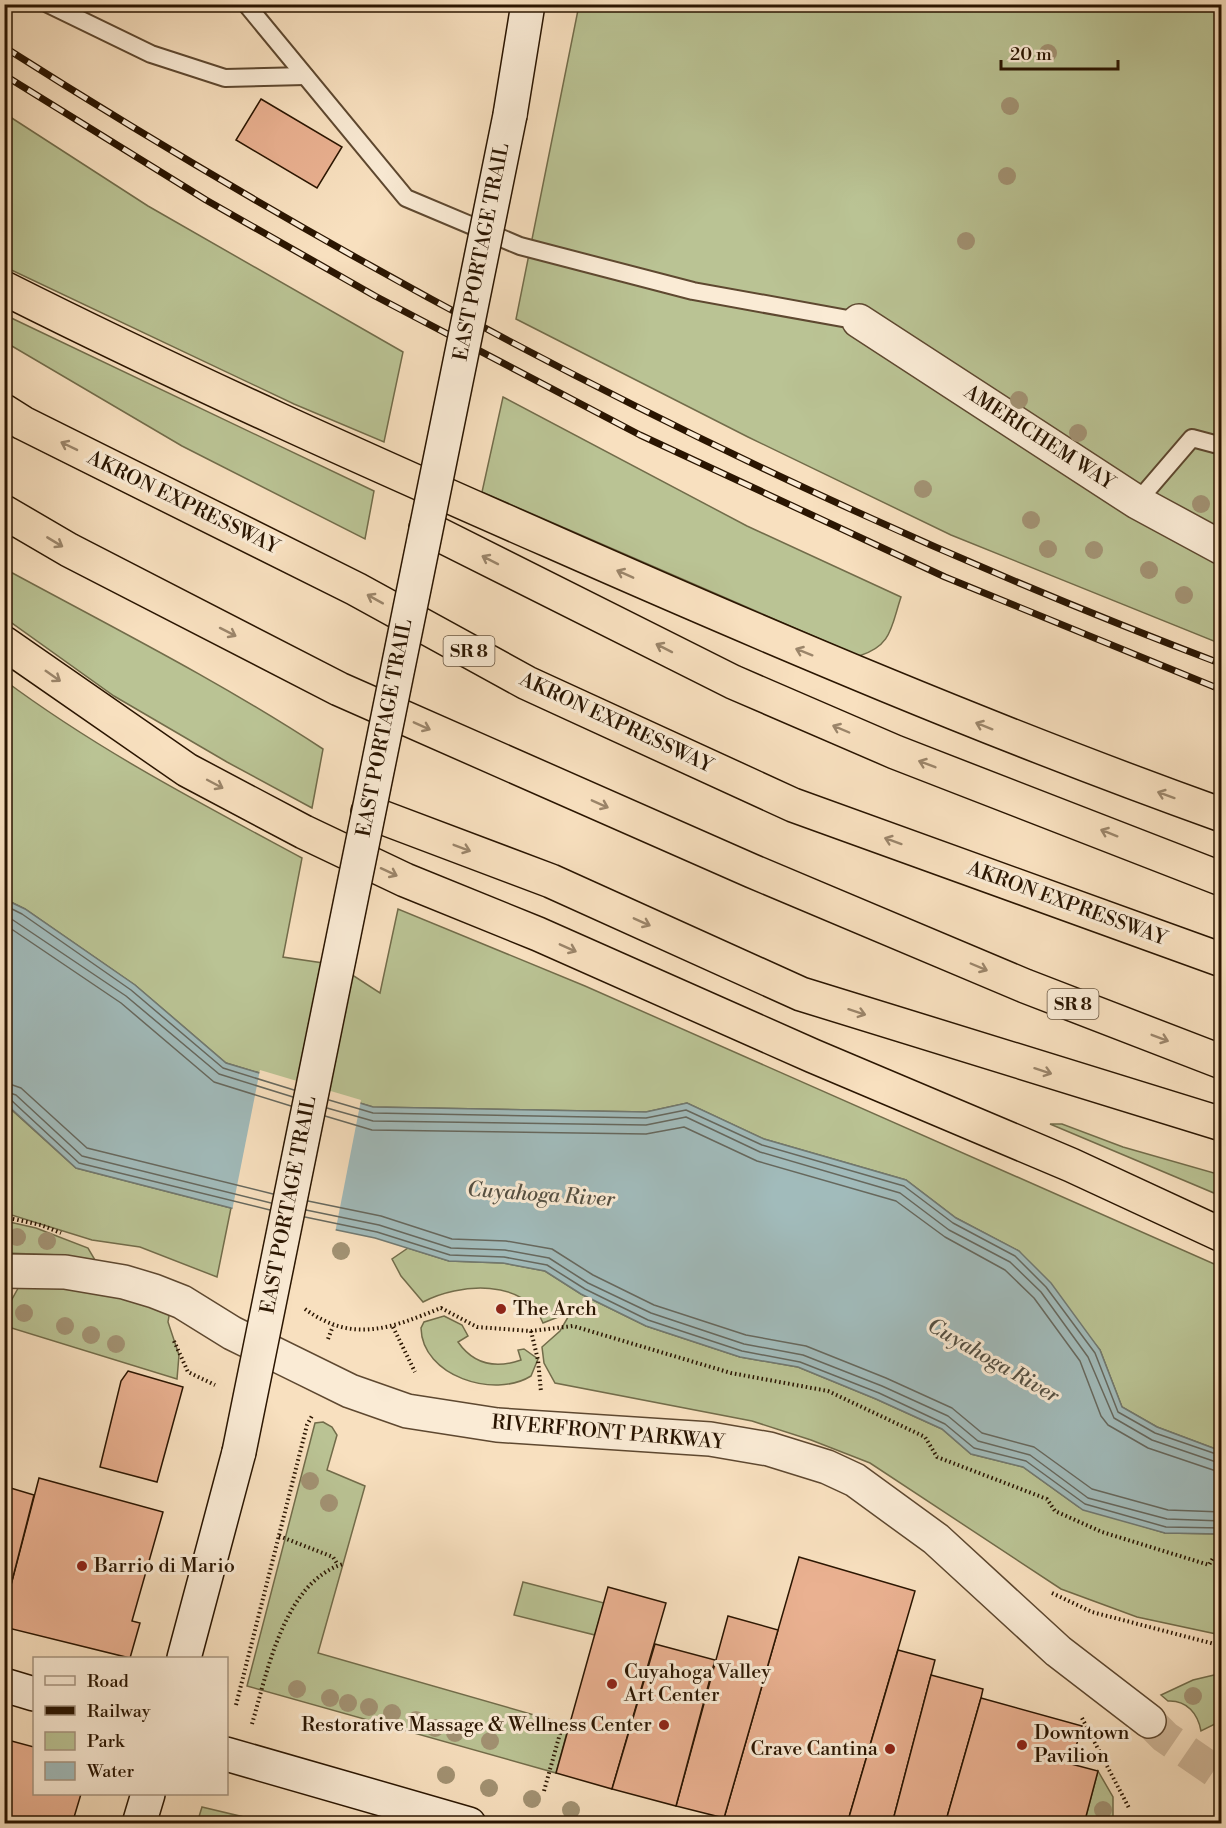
<svg xmlns="http://www.w3.org/2000/svg" width="1226" height="1828" viewBox="0 0 1226 1828" font-family="'Libre Bodoni',serif">
<rect width="100%" height="100%" fill="#f8e0bf"/>
<filter id="stains"><feTurbulence type="fractalNoise" baseFrequency=".00333" numOctaves="4"/><feColorMatrix values="0 0 0 0 .2 0 0 0 0 .09 0 0 0 0 .02 0 0 0 .5 -.17"/></filter>
<radialGradient id="worn" r=".72"><stop offset=".6" stop-color="#630" stop-opacity="0"/><stop offset="1" stop-color="#630" stop-opacity=".3"/></radialGradient>
<g fill="#bac394" stroke="#726c4a" stroke-width="1.5">
<path d="M579 5H1221V644L951 535 748 437 516 319Z"/>
<path d="M4 113 148 206 403 352 384 442 294 404 5 267Z"/>
<path d="M5 315 374 491 365 539 182 446 5 342Z"/>
<path d="M503 397 747 526 901 597C891 627 892 646 859 656L482 492Z"/>
<path d="M5 569C112 627 221 682 323 749L312 808 227 762 114 696 5 618Z"/>
<path d="M4 680C98 750 200 803 302 858L283 957 337 965 380 993 398 909 585 986 1221 1267V1451L1157 1427 1122 1407 1100 1350 1019 1251 956 1218 906 1180 764 1139 687 1103 646 1112 373 1107 226 1063 135 985 25 909 5 899Z"/>
<path d="M4 1103 76 1168 231 1208 217 1277 140 1247 92 1240 5 1213Z"/>
<path d="M1050 1124H1062L1123 1147 1221 1175V1196Z"/>
<path d="M5 1221 36 1228 88 1248 95 1260 61 1255 5 1253Z"/>
<path d="M408 1248 449 1261 503 1263 545 1271 581 1294 646 1326 740 1357 798 1367 876 1399 942 1429 971 1454 1023 1467 1079 1507 1165 1533 1221 1534V1635L1137 1617 1061 1589 870 1463 811 1440 752 1421 555 1383 544 1363 542 1347 560 1331 571 1312 543 1323C526 1278 458 1283 423 1302L401 1276 392 1259Z"/>
<path d="M27 1272 172 1298 168 1322 179 1355 177 1379 5 1326V1312Z"/>
<path d="M444 1316 462 1325 468 1336 458 1342C474 1365 495 1369 521 1360L518 1350 524 1349 538 1359 531 1376C494 1399 422 1376 421 1328L424 1322Z"/>
<path d="M323 1422 332 1427 337 1435 327 1470 365 1486 318 1653 569 1725 556 1773 247 1686 315 1423Z"/>
<path d="M523 1582 604 1603 595 1635 514 1615Z"/>
<path d="M1214 1675H1221V1721L1201 1731C1198 1714 1187 1700 1168 1701L1161 1695 1193 1680Z"/>
<path d="M1098 1771 1113 1797V1823L1084 1824Z"/>
<path d="M202 1807 269 1823H197Z"/>
</g>
<path fill="#a1bbbb" stroke="#717971" stroke-width="1.5" d="M4 899 25 909 135 985 226 1063 373 1107 646 1112 687 1103 764 1139 906 1180 956 1218 1019 1251 1051 1283 1100 1350 1122 1407 1157 1427 1221 1451V1534L1165 1533 1083 1510 1023 1467 971 1454 942 1429 876 1399 798 1367 740 1357 646 1326 581 1294 545 1271 503 1263 449 1261 375 1238 231 1208 76 1168 5 1103Z"/>
<path fill="#f8e0bf" d="M260 1070 361 1100 335 1233 232 1211Z"/>
<g fill="none" stroke-linecap="round" stroke-linejoin="round">
<g stroke="#66685e" stroke-width="1.5">
<path d="M4 905 22 914 131 990 223 1068 294 1090"/>
<path d="M4 914 126 996 219 1074 293 1097"/>
<path d="M4 924 121 1003 214 1082 291 1106"/>
<path d="M4 1082 21 1088 87 1148 273 1194"/>
<path d="M4 1091 16 1095 82 1156 271 1203"/>
<path d="M4 1099 11 1100 79 1163 270 1210"/>
<path d="M329 1100 373 1113 646 1118 686 1110 762 1145 904 1186 953 1223 1015 1256 1046 1287 1095 1353 1118 1412 1155 1433 1222 1456"/>
<path d="M327 1108 373 1121 646 1125 686 1117 760 1152 900 1193 949 1230 1010 1262 1041 1292 1088 1357 1114 1418 1152 1440 1222 1464"/>
<path d="M325 1116 372 1130 646 1134 684 1127 757 1161 896 1201 945 1237 1005 1270 1034 1298 1080 1361 1101 1416 1108 1425 1148 1448 1222 1473"/>
<path d="M308 1201 381 1216 452 1239 506 1241 552 1249 593 1275 654 1305 746 1335 806 1346 886 1378 952 1408 982 1433 1034 1447 1092 1489 1168 1510 1222 1512"/>
<path d="M306 1210 379 1225 451 1248 505 1250 549 1258 588 1283 651 1313 744 1344 803 1355 882 1386 948 1416 978 1441 1030 1455 1088 1498 1167 1519 1222 1521"/>
<path d="M305 1217 377 1232 450 1255 504 1257 547 1265 585 1289 648 1320 742 1351 800 1362 879 1393 945 1424 974 1448 1026 1461 1085 1504 1166 1527 1222 1528"/>
</g>
</g>
<g fill="#eab191" stroke="#2a1501" stroke-width="1.5">
<path d="M261 99 342 147 317 188 236 140Z"/>
<path d="M128 1371 183 1387 157 1482 100 1467 121 1381Z"/>
<path d="M39 1478 163 1512 132 1621 140 1623 130 1658 4 1627V1612Z"/>
<path d="M4 1486 34 1495 4 1612Z"/>
<path d="M799 1557 915 1591 847 1824H743L724 1818Z"/>
<path d="M608 1587 666 1603 612 1789 556 1773Z"/>
<path d="M728 1616 778 1630 724 1818 676 1806Z"/>
<path d="M655 1644 715 1660 676 1806 612 1789Z"/>
<path d="M898 1650 935 1660 892 1824H847Z"/>
<path d="M931 1675 983 1689 981 1698 945 1824H892Z"/>
<path d="M981 1698 1082 1726 1071 1764 1098 1771 1084 1824H945Z"/>
<path d="M4 1739 34 1747V1794H81L72 1824H4Z"/>
</g>
<g fill="none" stroke-linecap="round" stroke-linejoin="round">
<path stroke="#cfb799" stroke-width="33" stroke-dasharray="33 16" stroke-linecap="butt" d="M1149 1721 1165 1737 1222 1776"/>
<defs>
<g id="lane">
<path d="M48 4 151 54 225 78 305 76"/>
<path d="M246 4 406 198 520 246 693 291 859 321"/>
<path d="M1137 502 1192 438 1222 446"/>
</g>
<g id="street">
<path d="M859 321 1137 502 1222 548"/>
<path d="M4 1271 65 1272 124 1282 154 1291 182 1302 232 1333 350 1391 407 1411 497 1425 710 1439 769 1449 827 1467 855 1480 936 1539 1058 1651 1149 1721"/>
</g>
<g id="secondary">
<path d="M510 115 528 4"/>
<path d="M184 1658 239 1452"/>
<path d="M4 1685 34 1694"/>
<path d="M226 1754 469 1824"/>
<path d="M139 1824 148 1794"/>
</g>
<g id="highway">
<path d="M4 288C185 379 370 462 555 543 775 640 996 734 1222 815"/>
<path d="M4 411 23 423 356 589 527 683 793 805 1222 960"/>
<path d="M4 512 69 550 339 689 752 871 1025 986 1222 1062"/>
<path d="M426 528 733 682 895 752 1222 879"/>
<path d="M4 643 187 770 304 832 405 880 538 934 813 1056 1071 1165 1222 1235"/>
<path d="M368 812 551 881 801 994 1222 1124"/>
</g>
</defs>
<use href="#lane" stroke="#5e4830" stroke-width="20"/>
<use href="#street" stroke="#5e4830" stroke-width="36"/>
<use href="#secondary" stroke="#2a1501" stroke-width="36"/>
<use href="#highway" stroke="#2a1501" stroke-width="36"/>
<g stroke="#2a1501" stroke-width="4" stroke-dasharray="1.5 3" stroke-linecap="butt">
<path d="M4 1217 41 1225 61 1233"/>
<path d="M305 1309C353 1344 391 1328 441 1308L477 1327 531 1331 573 1326 731 1373 828 1391 925 1437 937 1457 1047 1499 1055 1511 1102 1532 1209 1565 1213 1558 1222 1561"/>
<path d="M393 1327 415 1372"/>
<path d="M531 1331 538 1360 541 1392"/>
<path d="M328 1339 333 1326"/>
<path d="M174 1341 188 1372 215 1385"/>
<path d="M279 1536 333 1557 338 1565"/>
<path d="M1052 1593 1092 1612 1222 1646"/>
<path d="M236 1705 307 1425 313 1414"/>
<path d="M1082 1718 1129 1808"/>
<path d="M252 1724C267 1673 284 1582 343 1564"/>
<path d="M544 1791 563 1723"/>
</g>
<use href="#lane" stroke="#faebd5" stroke-width="16"/>
<use href="#street" stroke="#faebd5" stroke-width="33"/>
<use href="#secondary" stroke="#faebd5" stroke-width="33"/>
<use href="#highway" stroke="#f8e0bf" stroke-width="33"/>
<defs>
<g id="rail">
<path d="M4 47C388 291 796 503 1222 664"/>
<path d="M4 75 206 200 375 296 640 435 945 577 1222 690"/>
</g>
</defs>
<use href="#rail" stroke="#2a1501" stroke-width="7"/>
<use href="#rail" stroke="#faebd5" stroke-width="4.5" stroke-dasharray="14" stroke-linecap="butt"/>
<defs>
<path id="secondary-bridge" d="M239 1452 510 115"/>
</defs>
<use href="#secondary-bridge" stroke="#2a1501" stroke-width="36" stroke-linecap="butt"/>
<use href="#secondary-bridge" stroke="#faebd5" stroke-width="33"/>
</g>
<g fill="#a29273">
<circle cx="1048" cy="53" r="9"/>
<circle cx="1010" cy="106" r="9"/>
<circle cx="1007" cy="176" r="9"/>
<circle cx="966" cy="241" r="9"/>
<circle cx="1019" cy="400" r="9"/>
<circle cx="1078" cy="433" r="9"/>
<circle cx="923" cy="489" r="9"/>
<circle cx="1201" cy="504" r="9"/>
<circle cx="1031" cy="520" r="9"/>
<circle cx="1048" cy="549" r="9"/>
<circle cx="1094" cy="550" r="9"/>
<circle cx="1149" cy="570" r="9"/>
<circle cx="1184" cy="595" r="9"/>
<circle cx="17" cy="1237" r="9"/>
<circle cx="47" cy="1241" r="9"/>
<circle cx="341" cy="1251" r="9"/>
<circle cx="24" cy="1313" r="9"/>
<circle cx="65" cy="1326" r="9"/>
<circle cx="91" cy="1335" r="9"/>
<circle cx="116" cy="1344" r="9"/>
<circle cx="310" cy="1481" r="9"/>
<circle cx="329" cy="1503" r="9"/>
<circle cx="297" cy="1689" r="9"/>
<circle cx="1193" cy="1696" r="9"/>
<circle cx="330" cy="1698" r="9"/>
<circle cx="348" cy="1703" r="9"/>
<circle cx="369" cy="1707" r="9"/>
<circle cx="392" cy="1713" r="9"/>
<circle cx="416" cy="1720" r="9"/>
<circle cx="435" cy="1728" r="9"/>
<circle cx="455" cy="1733" r="9"/>
<circle cx="490" cy="1741" r="9"/>
<circle cx="446" cy="1775" r="9"/>
<circle cx="489" cy="1788" r="9"/>
<circle cx="532" cy="1799" r="9"/>
<circle cx="571" cy="1810" r="9"/>
<circle cx="1103" cy="1810" r="9"/>
</g>
<defs><path id="oneway-shaft" d="M-6 0H5M1.5-3L5.5 0L1.5 3" fill="none" stroke-width="1.6" stroke-linecap="round" stroke-linejoin="round" transform="scale(1.5)"/></defs>
<g stroke="#9b856a">
<use href="#oneway-shaft" transform="translate(69 446) rotate(-154)"/>
<use href="#oneway-shaft" transform="translate(55 542) rotate(31)"/>
<use href="#oneway-shaft" transform="translate(490 560) rotate(-153)"/>
<use href="#oneway-shaft" transform="translate(625 574) rotate(-156)"/>
<use href="#oneway-shaft" transform="translate(375 599) rotate(-151)"/>
<use href="#oneway-shaft" transform="translate(228 632) rotate(27)"/>
<use href="#oneway-shaft" transform="translate(664 648) rotate(-153)"/>
<use href="#oneway-shaft" transform="translate(804 652) rotate(-158)"/>
<use href="#oneway-shaft" transform="translate(53 676) rotate(35)"/>
<use href="#oneway-shaft" transform="translate(422 726) rotate(24)"/>
<use href="#oneway-shaft" transform="translate(984 726) rotate(-158)"/>
<use href="#oneway-shaft" transform="translate(841 729) rotate(-157)"/>
<use href="#oneway-shaft" transform="translate(927 764) rotate(-159)"/>
<use href="#oneway-shaft" transform="translate(215 784) rotate(28)"/>
<use href="#oneway-shaft" transform="translate(1166 795) rotate(-160)"/>
<use href="#oneway-shaft" transform="translate(600 804) rotate(24)"/>
<use href="#oneway-shaft" transform="translate(1109 833) rotate(-158)"/>
<use href="#oneway-shaft" transform="translate(893 841) rotate(-160)"/>
<use href="#oneway-shaft" transform="translate(462 848) rotate(21)"/>
<use href="#oneway-shaft" transform="translate(389 872) rotate(25)"/>
<use href="#oneway-shaft" transform="translate(642 922) rotate(24)"/>
<use href="#oneway-shaft" transform="translate(568 948) rotate(24)"/>
<use href="#oneway-shaft" transform="translate(979 967) rotate(23)"/>
<use href="#oneway-shaft" transform="translate(857 1012) rotate(18)"/>
<use href="#oneway-shaft" transform="translate(1160 1038) rotate(21)"/>
<use href="#oneway-shaft" transform="translate(1043 1071) rotate(18)"/>
</g>
<g fill="#8f2418" stroke="#faebd5" stroke-width="2">
<circle cx="501" cy="1309" r="6"/>
<circle cx="82" cy="1566" r="6"/>
<circle cx="612" cy="1684" r="6"/>
<circle cx="664" cy="1725" r="6"/>
<circle cx="1022" cy="1745" r="6"/>
<circle cx="890" cy="1749" r="6"/>
</g>
<g text-anchor="middle" dominant-baseline="central" stroke-width="6" stroke-linejoin="round" paint-order="stroke">
<g fill="#faebd5" stroke="#685541" stroke-width="1.5">
<rect x="443.5" y="636" width="51" height="30" rx="4.5"/>
<rect x="1047.5" y="989" width="51" height="30" rx="4.5"/>
</g>
<g font-size="18" font-weight="bold" fill="#2a1501">
<text x="469" y="651">SR 8</text>
<text x="1073" y="1004">SR 8</text>
</g>
<g font-size="20" fill="#2a1501" stroke="#faebd5">
<text transform="translate(482 252) rotate(-79)">EAST PORTAGE TRAIL</text>
<text transform="translate(1039 438) rotate(33)">AMERICHEM WAY</text>
<text transform="translate(183 503) rotate(26)">AKRON EXPRESSWAY</text>
<text transform="translate(616 723) rotate(25)">AKRON EXPRESSWAY</text>
<text transform="translate(385 728) rotate(-79)">EAST PORTAGE TRAIL</text>
<text transform="translate(1067 904) rotate(20)">AKRON EXPRESSWAY</text>
<text transform="translate(289 1205) rotate(-79)">EAST PORTAGE TRAIL</text>
<text transform="translate(608 1433) rotate(5)">RIVERFRONT PARKWAY</text>
</g>
<g font-size="20" fill="#2a1501" stroke="#faebd5" text-anchor="start">
<text x="513" y="1309">The Arch</text>
<text x="94" y="1566">Barrio di Mario</text>
<text x="624" y="1672">Cuyahoga Valley<tspan x="624" dy="23">Art Center</tspan></text>
<text x="652" y="1725" text-anchor="end">Restorative Massage &amp; Wellness Center</text>
<text x="1034" y="1733">Downtown<tspan x="1034" dy="23">Pavilion</tspan></text>
<text x="878" y="1749" text-anchor="end">Crave Cantina</text>
</g>
<g font-size="21" font-style="italic" fill="#544f42" stroke="#faebd5">
<text transform="translate(541 1195) rotate(4)">Cuyahoga River</text>
<text transform="translate(993 1361) rotate(30)">Cuyahoga River</text>
</g>
</g>
<rect width="1226" height="1828" fill="none" stroke="#f8e0bf" stroke-width="24"/>
<rect x="6" y="6" width="1214" height="1816" fill="none" stroke="#2a1501" stroke-width="3"/>
<rect x="12" y="12" width="1202" height="1804" fill="none" stroke="#2a1501" stroke-width="1.5"/>
<rect x="33" y="1657" width="195" height="138" fill="#faebd5" stroke="#a79580" stroke-width="1.5"/>
<rect x="45" y="1676" width="30" height="9" fill="#faebd5" stroke="#a79580" stroke-width="1.5"/>
<text x="87" y="1687" font-size="18" fill="#2a1501">Road</text>
<rect x="45" y="1706" width="30" height="9" fill="#2a1501" stroke="#a79580" stroke-width="1.5"/>
<text x="87" y="1717" font-size="18" fill="#2a1501">Railway</text>
<rect x="45" y="1732" width="30" height="18" fill="#bac394" stroke="#a79580" stroke-width="1.5"/>
<text x="87" y="1747" font-size="18" fill="#2a1501">Park</text>
<rect x="45" y="1762" width="30" height="18" fill="#a1bbbb" stroke="#a79580" stroke-width="1.5"/>
<text x="87" y="1777" font-size="18" fill="#2a1501">Water</text>
<path d="M1001 60v9h117v-9" fill="none" stroke="#2a1501" stroke-width="3"/>
<text x="1010" y="60" font-size="18" fill="#2a1501" stroke="#faebd5" stroke-width="4.5" paint-order="stroke">20 m</text>
<rect width="100%" height="100%" filter="url(#stains)"/>
<rect width="100%" height="100%" fill="url(#worn)"/>
</svg>
